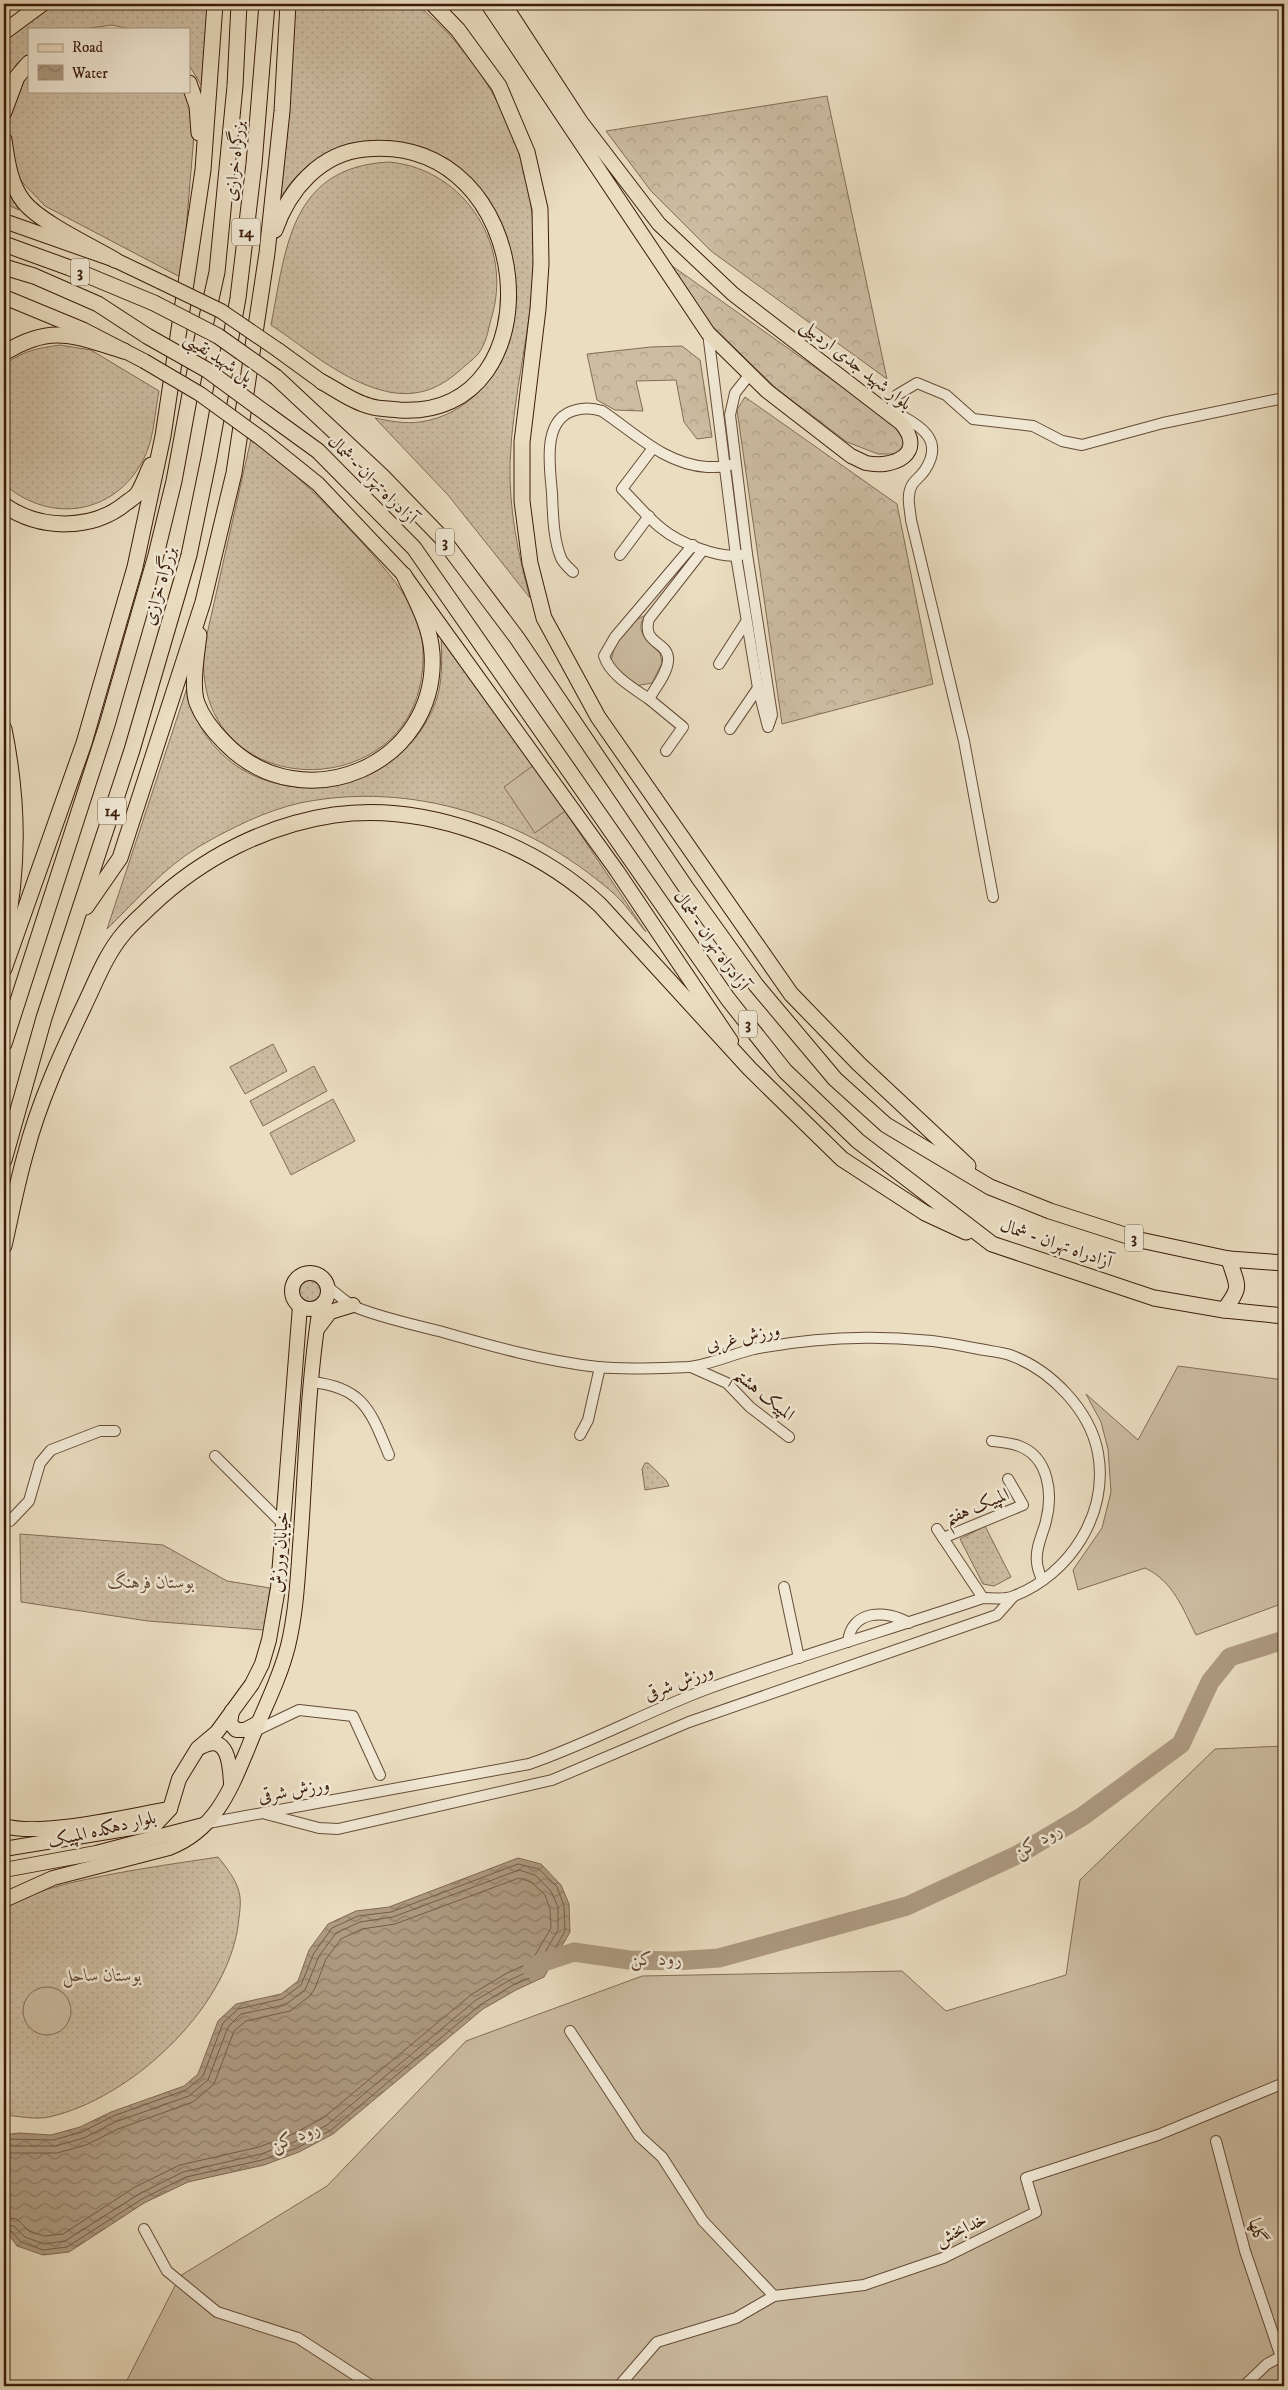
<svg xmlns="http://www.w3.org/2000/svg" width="1288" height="2390" viewBox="0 0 1288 2390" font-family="'IM FELL DW Pica',Amiri,serif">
<defs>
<pattern id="grass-dots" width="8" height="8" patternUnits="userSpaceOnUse" patternTransform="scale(1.25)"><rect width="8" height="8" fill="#ccbca1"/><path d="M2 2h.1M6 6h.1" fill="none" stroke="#b0a189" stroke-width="1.8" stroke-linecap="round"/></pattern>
<pattern id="forest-crowns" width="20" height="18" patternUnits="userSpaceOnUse" patternTransform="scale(1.25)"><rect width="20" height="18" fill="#ccbca1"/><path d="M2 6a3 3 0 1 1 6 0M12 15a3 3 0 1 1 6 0" fill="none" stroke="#b0a189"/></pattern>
<pattern id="water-waves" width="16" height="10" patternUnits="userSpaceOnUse" patternTransform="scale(1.25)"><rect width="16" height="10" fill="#ae9b82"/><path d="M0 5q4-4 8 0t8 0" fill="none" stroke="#8f7e69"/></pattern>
</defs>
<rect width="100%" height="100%" fill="#eaddc0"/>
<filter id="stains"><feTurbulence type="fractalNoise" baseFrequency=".004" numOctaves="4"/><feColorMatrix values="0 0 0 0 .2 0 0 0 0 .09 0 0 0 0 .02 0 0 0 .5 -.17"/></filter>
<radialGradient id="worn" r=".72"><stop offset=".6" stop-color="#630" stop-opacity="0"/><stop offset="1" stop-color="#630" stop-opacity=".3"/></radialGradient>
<g fill="url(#grass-dots)" stroke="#836c55">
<path d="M50 4H210L206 93 189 65V29H130L112 25 83 29H29V54L17 63 4 88V40Z"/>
<path d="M294 4H416C493 66 536 158 534 257 533 326 512 395 510 464 509 509 518 554 530 598L448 495 375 418C389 421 405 424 420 422 468 415 503 375 511 328 512 317 511 305 511 294 511 275 511 256 506 238 487 176 427 132 362 142 334 147 303 164 287 188 282 195 279 205 276 213Z"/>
<path d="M29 69V91H188L194 135 182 278 45 206 22 182 13 165 7 142V121L11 101Z"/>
<path d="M389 162C466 169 514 248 491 319 488 331 486 344 478 354 472 361 464 366 458 372 437 390 416 397 389 392 345 383 307 349 271 325 286 248 290 167 389 162Z"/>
<path d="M4 181 19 210 4 203Z"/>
<path d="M60 345 91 350 159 391C155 411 154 436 146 454 119 514 52 526 4 484V366C20 351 39 348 60 345Z"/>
<path d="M251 439C294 471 331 508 367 548 387 572 407 592 418 622 424 637 424 659 422 674 406 810 184 802 205 643Z"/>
<path d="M441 637 524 750 646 932C635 919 625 903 612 892 527 818 412 780 300 803 265 811 231 828 200 846 164 867 136 901 107 929L187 688C192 705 197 723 207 737 267 820 403 795 436 701 443 680 442 658 441 637Z"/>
<path d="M273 1044 287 1071 245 1094 230 1067Z"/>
<path d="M314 1066 327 1091 263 1126 250 1101Z"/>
<path d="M333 1099 355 1141 291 1175 270 1133Z"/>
<circle cx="310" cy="1291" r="16"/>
<path d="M645 1463H648L666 1480 669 1486 645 1490 642 1469Z"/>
<path d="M985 1526 1011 1577 994 1586 983 1584 960 1539Z"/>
<path d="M20 1534 163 1545 227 1581 270 1588 264 1630 148 1621 21 1602Z"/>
<path d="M218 1857C226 1867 236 1879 239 1892 242 1902 239 1916 238 1926 226 2010 130 2099 49 2117 35 2120 18 2116 4 2115V1911C26 1882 176 1864 218 1857Z"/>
</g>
<g fill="url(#forest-crowns)" stroke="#836c55">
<path d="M827 96 887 379 711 251 651 191 606 131Z"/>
<path d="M668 263 889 420 901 433 905 445 899 454H878L847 442 777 389 706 320Z"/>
<path d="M682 346 700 360 712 437 697 439 684 422 676 380 636 381 643 411 615 410 597 400 587 354 651 347Z"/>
<path d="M745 397 897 504 933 684 782 724 737 410Z"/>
</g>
<g fill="#ccbca1" stroke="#836c55">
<path d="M646 615C632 631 650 643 660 653L662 663 652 683 636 686 619 672 611 662C614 641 626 623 646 615Z"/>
<path d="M534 765 565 811 535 833 504 787Z"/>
<path d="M1178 1366 1284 1380V1603L1196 1635C1183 1609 1173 1581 1145 1568L1078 1590 1073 1570 1102 1528 1111 1492 1108 1449 1101 1422 1086 1394 1138 1440Z"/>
<path d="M1284 1746V2386H124L180 2276 327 2186 466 2041 642 1976 902 1971 946 2011 1066 1975 1080 1880 1215 1749Z"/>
<circle cx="47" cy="2011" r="24"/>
</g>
<path fill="url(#water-waves)" stroke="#806852" d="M518 1858 541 1864 561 1885 569 1904 570 1932 544 1977 516 1990 483 2009 333 2134 299 2152 264 2165 188 2182 144 2203 69 2252 43 2255 17 2246 9 2235 4 2239V2135L19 2133 51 2135 80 2127 111 2112 184 2086 198 2074 218 2021 236 2004 281 1994 298 1981 309 1950 328 1924 356 1911 389 1907Z"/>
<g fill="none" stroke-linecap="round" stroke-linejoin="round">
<g stroke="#745c46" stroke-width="1">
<path d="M4 2139 53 2140 82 2132 113 2116 186 2090 203 2076 223 2023 238 2009 282 1999 301 1985 314 1953 332 1928 358 1916 391 1912 518 1864 539 1869 557 1887 564 1906 565 1931 541 1973 513 1985 480 2005 331 2130 297 2148 262 2160 186 2177 142 2199 67 2247 43 2250 21 2242 11 2231 4 2232"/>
<path d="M4 2146H55L84 2138 115 2122 189 2096 208 2080 228 2027 241 2014 285 2005 305 1990 319 1956 336 1933 360 1922 393 1917 519 1870 535 1875 551 1891 558 1907V1930L536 1968 510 1980 476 2000 327 2125 294 2142 261 2154 183 2172 139 2194 65 2241 44 2244 25 2237 14 2226 4 2225"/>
<path d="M4 2153H57L86 2145 118 2129 193 2102 214 2084 234 2031 246 2021 290 2011 310 1996 315 1988 326 1959 341 1939 362 1929 395 1924 519 1878 531 1882 545 1895 550 1909 551 1928 531 1962 507 1973 472 1994 323 2118 291 2135 259 2147 180 2165 135 2187 63 2234 44 2236 29 2231 17 2219 4 2217"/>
</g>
<path stroke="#ae9b82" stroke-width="19" d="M532 1969 541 1963 574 1952 629 1960 675 1961 719 1958 907 1906 1019 1854 1083 1816 1181 1744 1210 1682 1230 1657 1284 1640"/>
<defs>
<g id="minor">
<path d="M708 333 736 556 758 688 768 727"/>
<path d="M750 374 735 393 730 415 747 554 772 715 769 724"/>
<path d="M895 412C920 426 945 439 925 470 921 476 915 480 912 485 906 496 910 508 911 520L964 741 993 897"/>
<path d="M899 418 893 404 897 395 917 383 946 395 973 419 1033 426 1062 441 1082 445 1163 423 1284 398"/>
<path d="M653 448 622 489C635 502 647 517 661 528 679 543 719 559 741 555"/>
<path d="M693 545 615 637 604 656C610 675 633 688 649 699 655 688 667 674 668 661 670 641 641 645 649 619L703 550"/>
<path d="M620 555 649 516"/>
<path d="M573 572C569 568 563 563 561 558 553 538 553 514 552 493 550 467 541 418 576 410 586 407 593 408 602 411 636 434 665 464 707 467 715 467 723 468 730 465"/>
<path d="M719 664 746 622"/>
<path d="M649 699 683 727 666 751"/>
<path d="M730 729 758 688"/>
<path d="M691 1367 727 1383 750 1407 789 1437"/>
<path d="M311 1382C364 1387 371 1412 389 1455"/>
<path d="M580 1435 588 1420 600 1367"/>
<path d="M992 1441C1001 1442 1011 1443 1019 1446 1049 1457 1053 1494 1046 1521 1043 1534 1035 1548 1037 1562 1037 1568 1040 1574 1042 1580"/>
<path d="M215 1456 283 1524"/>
<path d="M10 1521 29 1501 40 1463 51 1450 100 1431H115"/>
<path d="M937 1529 983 1598"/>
<path d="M943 1538 1023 1505 1008 1479"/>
<path d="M784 1587 799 1658"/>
<path d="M848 1642C851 1610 886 1609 909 1623"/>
<path d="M255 1731 299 1710 353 1716 380 1775"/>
<path d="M266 1814 319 1828 338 1829 552 1780 689 1722 997 1615 1013 1597"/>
<path d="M208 1823 529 1764C590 1743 646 1712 707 1689 798 1656 891 1629 983 1598 993 1598 1006 1600 1014 1596 1070 1574 1109 1514 1098 1453 1090 1410 1051 1370 1010 1355 1001 1352 989 1351 979 1349 907 1333 826 1335 754 1349 732 1354 710 1365 688 1367 660 1368 625 1370 598 1367 544 1361 491 1346 439 1331 414 1325 375 1316 353 1306 344 1301 336 1293 328 1287"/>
<path d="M570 2031 639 2136 662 2157 703 2221 774 2296"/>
<path d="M1216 2141 1245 2251 1281 2357"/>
<path d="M144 2229 167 2271 217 2312 298 2338 372 2386"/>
<path d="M619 2386 657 2342 736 2318 774 2296 864 2285 943 2258 1036 2212 1026 2178 1158 2135 1284 2083"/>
<path d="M1244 2386 1267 2364 1284 2355"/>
</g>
<g id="major">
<path d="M488 4 708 333 767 391 851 456C856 458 861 461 866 463 894 469 927 453 901 423L733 294 659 224 581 122 504 4"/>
<path d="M4 221 115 260 161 282"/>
<path d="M4 297 84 330 144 361"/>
<path d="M278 350 322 382"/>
<path d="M262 439 318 484 404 575 617 871 731 1041"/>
<circle cx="310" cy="1291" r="18"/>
<path d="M318 1328 330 1312 353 1305"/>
<path d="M232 1711 230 1723 236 1730H245L258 1723"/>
<path d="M201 1747C228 1732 230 1765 231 1783"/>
<path d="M4 1826C42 1837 128 1816 170 1809"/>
<path d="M4 1849 156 1824 170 1809 179 1779 198 1748 217 1732 252 1684 262 1664 269 1640 278 1588 300 1306"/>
<path d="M4 1870 96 1853 203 1825"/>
<path d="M4 1900 53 1878 169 1848C215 1830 230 1791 248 1748 261 1714 279 1682 288 1646 297 1609 298 1570 301 1533 306 1458 308 1381 320 1307"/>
</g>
<g id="highway">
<path d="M433 4 458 30 499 86 527 152 540 209 541 264 538 309 522 442V501L530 563 544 618 598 717 791 994 859 1064 968 1166"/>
<path d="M4 32 42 4"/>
<path d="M189 83 197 106 199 133"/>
<path d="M4 112 17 77 29 63"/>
<path d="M4 140C7 161 10 185 24 202 40 222 91 246 115 260"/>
<path d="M275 230C289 190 320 153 365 149 538 132 561 420 399 410 390 409 378 409 369 406 353 402 337 390 322 382"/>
<path d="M4 244 70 268 154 303"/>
<path d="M4 267 34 276 98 304 147 336"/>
<path d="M4 353C52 323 75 336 124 351"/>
<path d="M276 377 382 476 441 537 517 638 687 889 756 985 835 1079 886 1125 990 1187 1050 1211 1140 1240 1229 1259 1284 1263"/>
<path d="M267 414 318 451 414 548 728 999 785 1071 858 1141 992 1244 1154 1298 1224 1310 1284 1316"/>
<path d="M4 505C39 530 92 531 126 503 130 500 135 497 138 493 143 485 147 473 151 465"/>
<path d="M199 635C197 653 191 686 197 703 203 719 213 731 225 743 303 823 439 765 432 653 430 625 416 601 404 575"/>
<path d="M4 729C19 804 19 868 4 943"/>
<path d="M86 907 120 858 203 602 234 473 267 253 282 111 288 4"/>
<path d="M4 969 84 743 135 567 163 436 203 170 215 4"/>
<path d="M4 1044 107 725 156 555 174 481 190 394 217 272 235 86 239 4"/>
<path d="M4 1160 44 1018 132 750 189 555 209 458 238 298 254 164 267 4"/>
<path d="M4 1246C11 1215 17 1183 26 1152 39 1102 62 1052 84 1006 96 981 106 954 124 933 132 923 143 914 152 905 202 858 266 825 334 815 426 802 534 843 600 905L750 1069 842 1159 925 1213 966 1232"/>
<path d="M1224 1310C1243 1285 1237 1287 1229 1259"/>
</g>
</defs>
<use href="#minor" stroke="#664c37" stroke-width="12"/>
<use href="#major" stroke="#3a1c09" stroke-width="16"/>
<use href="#highway" stroke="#3a1c09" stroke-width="17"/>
<use href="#minor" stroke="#f1e9d6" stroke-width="10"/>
<use href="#major" stroke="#eaddc0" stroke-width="14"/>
<use href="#highway" stroke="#eaddc0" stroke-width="15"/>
<defs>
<g id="major-bridge">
<path d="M161 282 221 311 278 350"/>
<path d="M144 361 200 394 262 439"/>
</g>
<g id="highway-bridge">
<path d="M154 303 218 336 276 377"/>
<path d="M147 336 207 370 267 414"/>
</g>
</defs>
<use href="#major-bridge" stroke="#3a1c09" stroke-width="16" stroke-linecap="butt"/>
<use href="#highway-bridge" stroke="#3a1c09" stroke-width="17" stroke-linecap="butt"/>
<use href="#major-bridge" stroke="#eaddc0" stroke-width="14"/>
<use href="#highway-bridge" stroke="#eaddc0" stroke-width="15"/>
</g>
<g text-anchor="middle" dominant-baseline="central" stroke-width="5" stroke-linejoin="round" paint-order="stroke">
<g fill="#f1e9d6" stroke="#715a46" stroke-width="1">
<rect x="232" y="218.5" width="28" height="27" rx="4"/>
<rect x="71" y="258.5" width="18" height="27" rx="4"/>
<rect x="436" y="528.5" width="18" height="27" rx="4"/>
<rect x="98" y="797.5" width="28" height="27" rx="4"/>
<rect x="739" y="1010.5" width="18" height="27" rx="4"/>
<rect x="1125" y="1224.5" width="18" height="27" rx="4"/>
</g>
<g font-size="16" font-weight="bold" fill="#3a1c09">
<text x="246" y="232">14</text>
<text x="80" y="272">3</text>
<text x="445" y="542">3</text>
<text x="112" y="811">14</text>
<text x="748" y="1024">3</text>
<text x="1134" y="1238">3</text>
</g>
<g font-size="18" fill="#3a1c09" stroke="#f1e9d6">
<text transform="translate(235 161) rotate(-84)">بزرگراه خرازی</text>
<text transform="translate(218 358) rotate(33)">پل شهید نقیبی</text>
<text transform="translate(856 365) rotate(38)">بلوار شهید جدی اردبیلی</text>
<text transform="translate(372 480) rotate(45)">آزادراه تهران - شمال</text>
<text transform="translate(160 586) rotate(-74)">بزرگراه خرازی</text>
<text transform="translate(711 941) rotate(55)">آزادراه تهران - شمال</text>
<text transform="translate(1056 1244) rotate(19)">آزادراه تهران - شمال</text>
<text transform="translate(743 1338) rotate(-12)">ورزش غربی</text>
<text transform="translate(764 1395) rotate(39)">المپیک هشتم</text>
<text transform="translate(977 1507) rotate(-23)">المپیک هفتم</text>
<text transform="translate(280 1552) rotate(-85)">خیابان ورزش</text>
<text transform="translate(679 1683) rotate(-21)">ورزش شرقی</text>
<text transform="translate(294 1791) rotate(-10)">ورزش شرقی</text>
<text transform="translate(102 1830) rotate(-13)">بلوار دهکده المپیک</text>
<text transform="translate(961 2230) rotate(-25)">خدابخش</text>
<text transform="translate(1257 2231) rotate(74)">گلها</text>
</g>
<g font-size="18" font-style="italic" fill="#664c37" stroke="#f1e9d6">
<text x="151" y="1583">بوستان فرهنگ</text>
<text x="102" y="1976">بوستان ساحل</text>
</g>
<g font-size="19" font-style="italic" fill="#634833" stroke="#f1e9d6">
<text transform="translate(1038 1841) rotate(-29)">رود کن</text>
<text x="656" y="1959">رود کن</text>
<text transform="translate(295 2137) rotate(-22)">رود کن</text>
</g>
</g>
<rect width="1288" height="2390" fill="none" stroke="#eaddc0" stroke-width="20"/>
<rect x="5" y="5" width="1278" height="2380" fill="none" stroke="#3a1c09" stroke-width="2.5"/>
<rect x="10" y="10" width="1268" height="2370" fill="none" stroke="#3a1c09"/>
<rect x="28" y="28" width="162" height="65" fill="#f1e9d6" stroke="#a89784"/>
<rect x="38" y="44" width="25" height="8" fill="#eaddc0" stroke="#a89784"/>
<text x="72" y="52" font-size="15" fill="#3a1c09">Road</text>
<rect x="38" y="65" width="25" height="15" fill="url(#water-waves)" stroke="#a89784"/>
<text x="72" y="78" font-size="15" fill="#3a1c09">Water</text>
<rect width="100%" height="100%" filter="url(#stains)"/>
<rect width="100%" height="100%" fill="url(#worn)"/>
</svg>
